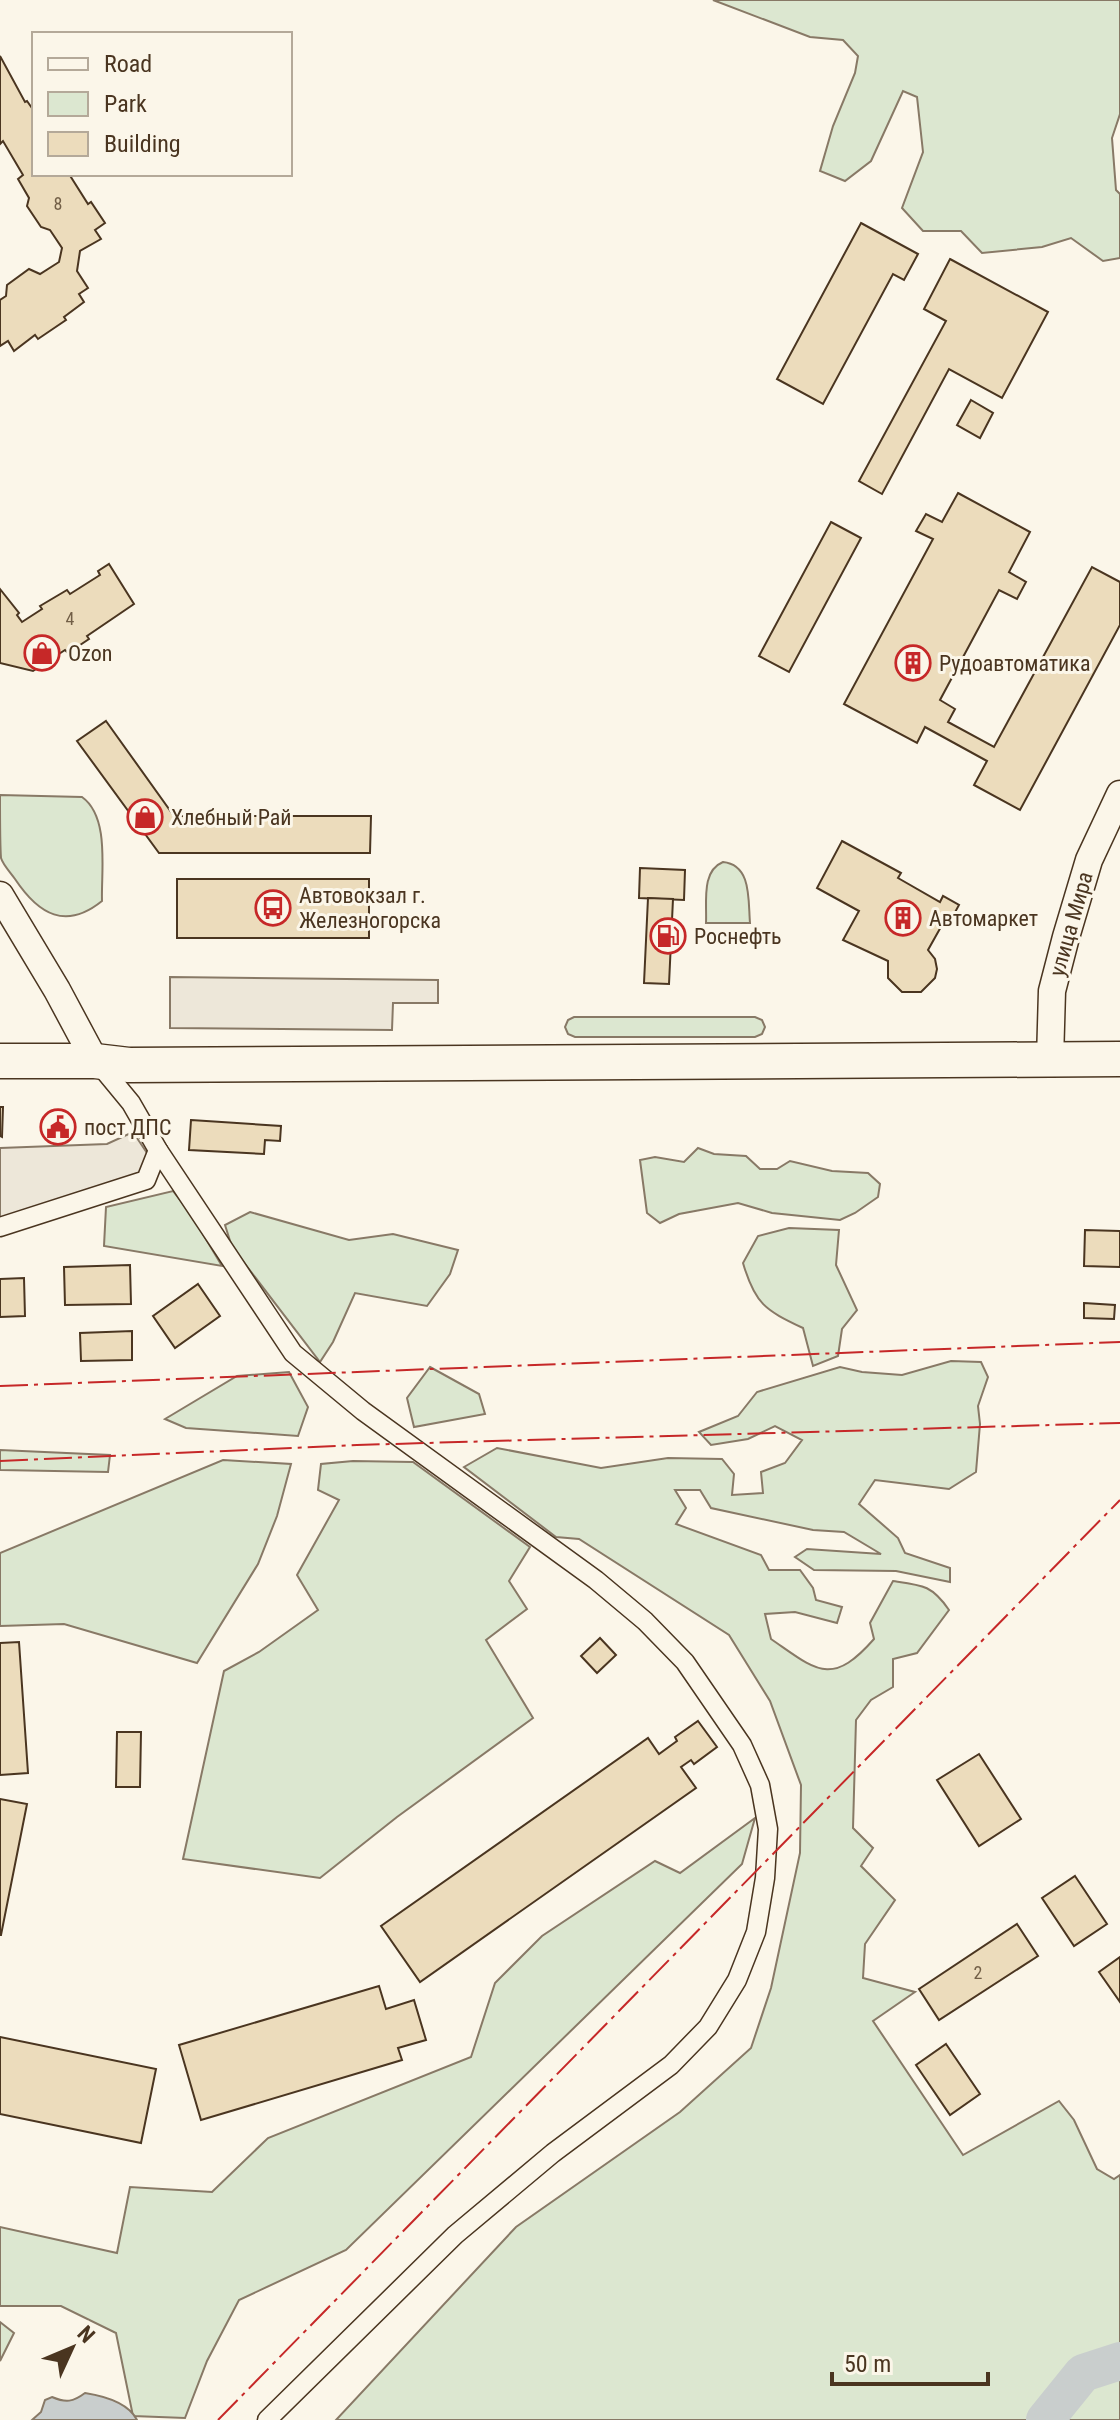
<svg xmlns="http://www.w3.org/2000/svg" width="1120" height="2420" viewBox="0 0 1120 2420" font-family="'Roboto Condensed',sans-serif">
<rect width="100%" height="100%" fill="#fbf6e9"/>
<g fill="#dce7d0" stroke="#887966" stroke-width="2">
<path d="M713 0H1120V114L1112 138 1116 190 1120 194V258L1103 261 1071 238 1042 247 982 253 961 231H923L902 208 923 152 917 97 903 91 871 161 845 181 820 171 833 126 855 73 858 56 843 40 810 37Z"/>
<path d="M0 795 82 797C110 817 101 871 102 901 66 930 39 915 15 879 11 873 3 865 1 858 0 845 0 811 0 795Z"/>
<path d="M723 862C752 865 748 900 750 923H706C707 902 701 871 723 862Z"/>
<path d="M574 1017H755L762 1020 765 1027 762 1034 755 1037H575L568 1034 565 1027 568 1020Z"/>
<path d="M698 1148 714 1154 746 1156 760 1169H777L790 1161 832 1171 868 1173 880 1184 878 1197 855 1213 840 1220 772 1213 738 1203 679 1214 660 1223 647 1213 640 1160 655 1157 684 1162Z"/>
<path d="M173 1191 191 1214 222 1266 104 1246 106 1207Z"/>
<path d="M250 1212 349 1240 393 1234 458 1250 450 1274 427 1306 355 1293 333 1342 320 1362 232 1247 225 1225Z"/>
<path d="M789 1228 839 1230 836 1265 857 1310 842 1329 838 1356 813 1366 803 1328C765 1310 755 1304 743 1263L758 1236Z"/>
<path d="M951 1361 981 1362 988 1377 978 1406 980 1424 976 1472 949 1489 875 1480 859 1504 898 1538 905 1553 950 1568V1582L896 1571 814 1570 795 1557 807 1549 881 1554 844 1532 813 1530 711 1508 700 1490H675L686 1508 676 1524 761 1555 769 1570H800L813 1588 816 1600 842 1607 837 1623 795 1612 765 1614 771 1639C816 1670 831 1688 874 1639L870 1623 893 1581C922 1585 932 1585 949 1610L917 1653 893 1659V1687L871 1700 856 1720 853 1828 873 1848 861 1866 895 1900 865 1944 863 1978 915 1992 873 2021 963 2155 1059 2101 1074 2120 1097 2169 1114 2179 1120 2175V2420H336L516 2227 680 2112 751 2048 771 1988 800 1853 801 1785 770 1701 729 1635 579 1539 556 1537 464 1467 497 1448 601 1468 668 1458 722 1459 734 1474 732 1495 763 1493 761 1472 785 1463 802 1440 775 1426 748 1439 711 1445 699 1432 738 1416 757 1392 840 1367 862 1372 902 1375Z"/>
<path d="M430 1367 479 1394 485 1414 414 1427 407 1398Z"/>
<path d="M289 1372 308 1407 298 1436 186 1428 165 1419 237 1376Z"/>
<path d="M0 1450 110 1455 108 1472 0 1470Z"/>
<path d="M223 1460 291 1464 277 1516 258 1564 197 1663 64 1624 0 1626V1553Z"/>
<path d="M353 1461 413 1462 530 1547 509 1581 527 1609 486 1640 533 1718 397 1817 320 1878 183 1859 224 1671 259 1652 318 1610 297 1575 339 1500 318 1490 321 1464Z"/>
<path d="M755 1818 742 1864 346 2250 239 2300 207 2361 185 2418 133 2416 116 2333 61 2306H0V2227L117 2253 130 2187 212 2192 268 2138 471 2057 495 1983 542 1936 655 1861 680 1873Z"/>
<path d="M0 2322 14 2333 0 2361Z"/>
</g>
<g fill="#ede7d9" stroke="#887966" stroke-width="2">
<path d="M170 977 438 980V1003H393L392 1030 170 1028Z"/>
<path d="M133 1132 153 1162 146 1180 0 1227V1148L107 1144Z"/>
</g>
<path fill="#c9cecd" stroke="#887966" stroke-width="2" d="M85 2393C104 2396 128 2402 137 2420H32L41 2412 45 2400 52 2397C66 2403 73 2402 85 2393Z"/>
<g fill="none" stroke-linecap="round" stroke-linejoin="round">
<path stroke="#c9cecd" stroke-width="38" d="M1045 2420 1083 2373 1120 2361"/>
</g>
<g fill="#ecdcbc" stroke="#4a3520" stroke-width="2">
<path d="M0 56 25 102 27 101 34 111V174H69L88 204 91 202 105 223 95 230 101 239 80 251 77 271 88 288 79 294 84 302 64 317 66 320 38 339 35 335 14 351 8 341 0 346V300L6 296 7 285 29 269 40 274 59 262 62 248 50 230 41 227 27 206 29 198 18 179 23 175 3 141 0 144Z"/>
<path d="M861 223 918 254 904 280 893 274 823 404 777 379Z"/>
<path d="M950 259 1048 312 1002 398 949 369 882 494 859 481 946 321 924 309Z"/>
<path d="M971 400 993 413 980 438 957 425Z"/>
<path d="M958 493 1030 532 1009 572 1026 582 1017 599 999 590 940 700 955 709 948 722 994 747 1092 567 1120 582V625L1020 810 974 785 987 761 925 727 917 743 844 704 933 539 916 531 926 514 942 522Z"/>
<path d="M831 522 861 538 789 672 759 656Z"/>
<path d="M109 564 134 604 87 636 89 639 68 653 65 650 33 671 0 663V589L19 613 17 615 22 622 42 609 40 606 67 590 70 594 100 575 98 571Z"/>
<path d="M106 721 174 816H371L370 853H159L77 741Z"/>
<path d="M144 805 155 823 147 828 135 810Z"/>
<path d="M842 841 901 873 898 878 940 902 943 896 959 905 947 927 942 925 928 950 935 959 937 969 935 978 921 992H902L888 978V961L843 940 859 911 817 888Z"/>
<path d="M640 868 685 870 684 900 639 898Z"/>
<rect x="177" y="879" width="192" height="59"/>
<path d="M648 898 673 899 669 984 644 983Z"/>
<path d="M0 1107H3L2 1137 0 1136Z"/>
<path d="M191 1120 281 1126 280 1141 265 1140 264 1154 189 1150Z"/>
<path d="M1085 1230 1120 1231V1267L1084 1266Z"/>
<path d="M130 1265 131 1304 65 1305 64 1267Z"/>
<path d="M24 1278 25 1316 0 1317V1279Z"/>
<path d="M198 1284 220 1316 175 1348 153 1316Z"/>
<path d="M1084 1303 1115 1305 1114 1319 1084 1318Z"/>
<path d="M132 1331V1360L81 1361 80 1333Z"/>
<path d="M600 1638 616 1655 597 1673 581 1656Z"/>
<path d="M19 1642 28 1773 0 1775V1643Z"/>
<path d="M698 1721 717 1747 694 1764 691 1760 681 1767 696 1788 420 1982 381 1926 648 1738 659 1754 677 1741 675 1737Z"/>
<path d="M117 1732H141L140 1787H116Z"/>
<path d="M979 1754 1021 1819 979 1846 937 1780Z"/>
<path d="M0 1799 27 1804 1 1935H0Z"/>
<path d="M1075 1876 1107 1924 1074 1946 1042 1898Z"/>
<path d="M1017 1924 1038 1956 939 2020 919 1989Z"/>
<path d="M1120 1957V2002L1099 1972Z"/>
<path d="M379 1986 386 2009 414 2000 426 2040 398 2048 402 2060 201 2120 179 2045Z"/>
<path d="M0 2037 156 2069 141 2143 0 2114Z"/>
<path d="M946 2044 980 2094 950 2115 916 2065Z"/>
</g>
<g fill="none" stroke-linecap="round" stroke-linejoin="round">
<defs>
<g id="street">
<path d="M98 1063 131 1103 158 1150 293 1353 363 1411 596 1580 645 1621 685 1662 742 1745 760 1785 768 1829 765 1878 756 1932 737 1980 708 2027 671 2065 553 2153 455 2235 267 2420"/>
<path d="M0 1227 146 1180 158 1150"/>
</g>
<g id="secondary">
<path d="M0 895 57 990 95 1061"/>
<path d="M1050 1060 1052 991 1066 937 1089 860 1120 794"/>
</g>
<path id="highway" d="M0 1061H95L129 1065 1120 1059"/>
</defs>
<use href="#street" stroke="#4a3520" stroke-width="21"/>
<use href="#secondary" stroke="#4a3520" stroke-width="29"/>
<use href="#highway" stroke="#4a3520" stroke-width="37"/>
<use href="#street" stroke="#fbf6e9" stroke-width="18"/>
<use href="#secondary" stroke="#fbf6e9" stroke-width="26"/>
<use href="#highway" stroke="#fbf6e9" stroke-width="34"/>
<g stroke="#c62828" stroke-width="2" stroke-dasharray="28 6 4 6" stroke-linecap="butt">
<path d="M0 1386 1120 1342"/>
<path d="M0 1461 357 1445 1120 1423"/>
<path d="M218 2420 1120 1500"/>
</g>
</g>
<defs>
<symbol id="shop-ring" viewBox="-11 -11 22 22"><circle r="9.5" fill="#fbf6e9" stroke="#c62828" stroke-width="1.5"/><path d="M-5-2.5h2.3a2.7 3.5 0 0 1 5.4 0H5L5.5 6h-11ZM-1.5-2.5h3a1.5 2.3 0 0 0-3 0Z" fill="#c62828"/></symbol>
<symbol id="building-ring" viewBox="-11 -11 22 22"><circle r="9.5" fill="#fbf6e9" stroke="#c62828" stroke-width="1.5"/><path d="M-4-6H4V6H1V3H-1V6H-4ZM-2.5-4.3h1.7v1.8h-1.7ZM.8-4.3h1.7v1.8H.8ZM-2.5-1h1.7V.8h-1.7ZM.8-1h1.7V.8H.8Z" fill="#c62828"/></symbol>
<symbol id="bus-ring" viewBox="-11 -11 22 22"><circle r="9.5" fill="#fbf6e9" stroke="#c62828" stroke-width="1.5"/><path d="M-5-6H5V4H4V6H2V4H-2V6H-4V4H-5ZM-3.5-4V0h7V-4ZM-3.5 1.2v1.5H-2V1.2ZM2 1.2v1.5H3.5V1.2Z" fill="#c62828"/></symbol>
<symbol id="fuel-ring" viewBox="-11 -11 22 22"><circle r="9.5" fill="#fbf6e9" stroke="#c62828" stroke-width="1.5"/><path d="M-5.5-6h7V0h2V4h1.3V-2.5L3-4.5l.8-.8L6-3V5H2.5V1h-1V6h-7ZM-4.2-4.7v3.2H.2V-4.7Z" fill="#c62828"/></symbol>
<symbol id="civic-ring" viewBox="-11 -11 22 22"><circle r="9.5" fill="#fbf6e9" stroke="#c62828" stroke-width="1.5"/><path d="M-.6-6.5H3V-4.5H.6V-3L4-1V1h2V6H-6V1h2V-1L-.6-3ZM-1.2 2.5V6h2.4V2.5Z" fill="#c62828"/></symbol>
</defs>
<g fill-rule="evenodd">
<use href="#shop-ring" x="22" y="633" width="40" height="40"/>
<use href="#building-ring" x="893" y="643" width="40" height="40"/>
<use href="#shop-ring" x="125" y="797" width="40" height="40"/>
<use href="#bus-ring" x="253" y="888" width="40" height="40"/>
<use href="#building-ring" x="883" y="898" width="40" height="40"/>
<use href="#fuel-ring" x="648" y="916" width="40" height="40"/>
<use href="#civic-ring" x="38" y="1107" width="40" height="40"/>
</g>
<g text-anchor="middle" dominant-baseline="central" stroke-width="6" stroke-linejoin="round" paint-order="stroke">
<g font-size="18" fill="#725f47">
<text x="58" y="203">8</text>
<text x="70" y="618">4</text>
<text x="978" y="1972">2</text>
</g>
<g font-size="22" fill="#4a3520" stroke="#fbf6e9" text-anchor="start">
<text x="68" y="653">Ozon</text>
<text x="939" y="663">Рудоавтоматика</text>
<text x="171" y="817">Хлебный Рай</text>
<text x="299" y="895">Автовокзал г.<tspan x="299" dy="25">Железногорска</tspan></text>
<text x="929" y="918">Автомаркет</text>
<text x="694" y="936">Роснефть</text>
<text x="84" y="1127">пост ДПС</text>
</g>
<g font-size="22" fill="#4a3520" stroke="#fbf6e9">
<text transform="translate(1071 924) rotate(-74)">улица Мира</text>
</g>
</g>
<rect x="32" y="32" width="260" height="144" fill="#fbf6e9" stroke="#b4a999" stroke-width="2"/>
<rect x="48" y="58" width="40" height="12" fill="#fbf6e9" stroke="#b4a999" stroke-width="2"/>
<text x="104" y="72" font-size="24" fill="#4a3520">Road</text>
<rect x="48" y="92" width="40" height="24" fill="#dce7d0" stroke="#b4a999" stroke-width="2"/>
<text x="104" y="112" font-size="24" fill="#4a3520">Park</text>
<rect x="48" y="132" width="40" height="24" fill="#ecdcbc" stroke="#b4a999" stroke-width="2"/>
<text x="104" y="152" font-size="24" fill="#4a3520">Building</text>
<g transform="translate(72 2348) rotate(46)" stroke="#fbf6e9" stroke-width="6" paint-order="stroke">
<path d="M0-6L14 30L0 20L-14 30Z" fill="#4a3520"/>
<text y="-12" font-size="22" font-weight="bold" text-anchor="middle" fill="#4a3520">N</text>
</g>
<path d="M832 2372v12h156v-12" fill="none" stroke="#4a3520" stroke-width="4"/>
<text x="844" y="2372" font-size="24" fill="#4a3520" stroke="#fbf6e9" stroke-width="6" paint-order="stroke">50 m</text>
</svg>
